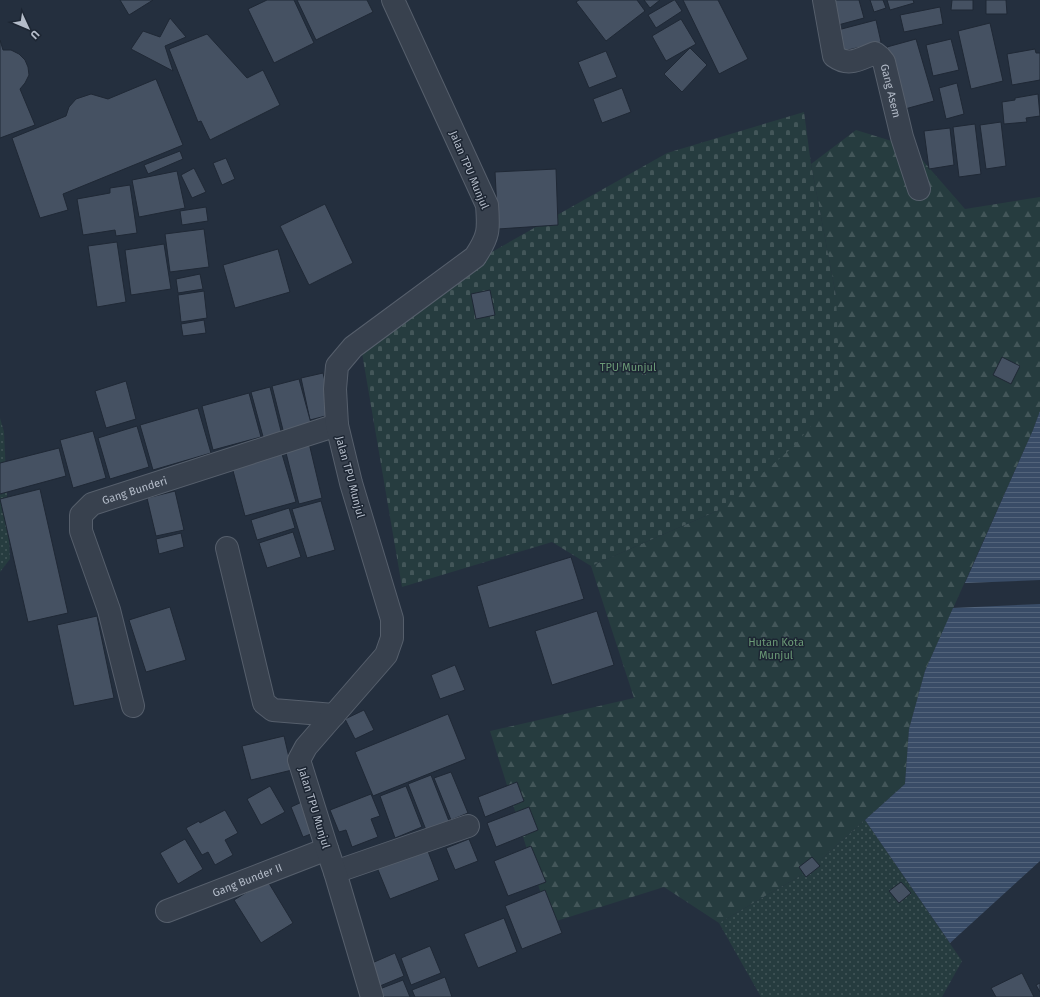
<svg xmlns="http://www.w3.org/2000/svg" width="1040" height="997" viewBox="0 0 1040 997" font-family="'Fira Sans',sans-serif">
<defs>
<pattern id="forest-firs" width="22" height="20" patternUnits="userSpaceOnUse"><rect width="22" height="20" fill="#263c3f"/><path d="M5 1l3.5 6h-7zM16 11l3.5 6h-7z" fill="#435659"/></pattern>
<pattern id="cemetery-stones" width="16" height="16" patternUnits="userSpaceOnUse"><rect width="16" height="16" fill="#263c3f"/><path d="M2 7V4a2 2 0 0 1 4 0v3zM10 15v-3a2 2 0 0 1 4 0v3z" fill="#435659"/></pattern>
<pattern id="park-dots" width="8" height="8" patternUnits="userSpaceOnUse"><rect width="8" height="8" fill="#263c3f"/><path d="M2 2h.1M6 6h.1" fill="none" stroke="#435659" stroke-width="1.8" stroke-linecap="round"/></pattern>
<pattern id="water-rules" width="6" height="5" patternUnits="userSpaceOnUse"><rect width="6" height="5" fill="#394c67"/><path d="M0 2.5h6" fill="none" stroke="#53647b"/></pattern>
</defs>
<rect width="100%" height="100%" fill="#242f3e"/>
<path fill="url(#forest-firs)" d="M856 130 911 147 965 209 1040 197V411L1033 430 925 671 909 729 905 784 807 872 719 923 664 887 550 923 490 731 634 698 591 566 719 510 836 296 811 164Z"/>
<path fill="url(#cemetery-stones)" d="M804 112 811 164 836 296 840 392 793 447 719 510 591 566 552 542 402 587 362 353 483 257 667 153Z"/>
<g fill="url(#park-dots)">
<path d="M0 418 4 432 10 559 0 572Z"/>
<path d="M865 820 962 961 942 997H761L719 923 807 872Z"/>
</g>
<g fill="url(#water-rules)">
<path d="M1040 411V580L965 583 1033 430Z"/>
<path d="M1040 604V861L950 943 865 820 905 784 909 729 925 671 953 608Z"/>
</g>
<g fill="#455162" stroke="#1f2835">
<path d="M120 0H153L129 15Z"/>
<path d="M267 0H294L314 43 274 63 248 9Z"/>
<path d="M297 0H367L373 12 316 40Z"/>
<path d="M579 0H637L645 11 606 41 576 2Z"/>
<path d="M644 0H660L650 8Z"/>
<path d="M674 0H675L682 11 656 28 648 15Z"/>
<path d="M683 0H718L748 59 719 74Z"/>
<path d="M832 0H859L864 18 838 25Z"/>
<path d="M870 0H883L886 8 874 12Z"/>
<path d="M887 0H913L914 3 890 10Z"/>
<path d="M952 0H973V10H951Z"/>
<path d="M986 0H1006L1007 14H986Z"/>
<path d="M940 7 943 24 904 32 900 15Z"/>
<path d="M170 18 186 37 165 46 173 71 131 49 143 31 160 37Z"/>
<path d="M681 19 696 44 666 61 652 36Z"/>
<path d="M876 20 881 42 840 52 834 31Z"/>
<path d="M990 23 1003 81 971 89 958 31Z"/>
<path d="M207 34 247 78 263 70 280 105 210 140 201 121 198 122 169 49Z"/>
<path d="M916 39 934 101 905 109 887 47Z"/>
<path d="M951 39 959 70 933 76 926 45Z"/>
<path d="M0 40 3 50H11L19 54 25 60 28 67 29 75 25 83 20 89 35 125 0 138Z"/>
<path d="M690 48 707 65 682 92 664 74Z"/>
<path d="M1035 49 1036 53H1040V80L1012 85 1007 54Z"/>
<path d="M606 51 617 77 589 88 578 62Z"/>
<path d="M156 79 183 145 63 194 68 210 40 218 12 138 66 116 69 107 76 99 91 94 108 99Z"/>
<path d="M957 83 964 114 946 119 939 88Z"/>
<path d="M622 88 631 112 602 123 593 99Z"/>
<path d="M1038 94 1040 116 1026 118 1027 122 1004 124 1002 102 1015 100V98Z"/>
<path d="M1001 122 1006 166 986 169 980 125Z"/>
<path d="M975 124 981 174 959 177 953 127Z"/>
<path d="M950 128 954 165 929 169 924 131Z"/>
<path d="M180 151 183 159 148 174 144 165Z"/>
<path d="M226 158 235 179 222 185 213 163Z"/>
<path d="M194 168 206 192 192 198 181 175Z"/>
<path d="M556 169 558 225 498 229 495 172Z"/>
<path d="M177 171 185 208 139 217 132 180Z"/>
<path d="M130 185 137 233 116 236 115 230 83 235 77 199 110 193V188Z"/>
<path d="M325 204 353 263 309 285 280 226Z"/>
<path d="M206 207 208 221 182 225 180 211Z"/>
<path d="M204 229 209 267 170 272 165 234Z"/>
<path d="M117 242 126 302 97 307 88 246Z"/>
<path d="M164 244 171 289 131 295 125 250Z"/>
<path d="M278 249 290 292 235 308 223 265Z"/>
<path d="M200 274 203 289 178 293 176 279Z"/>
<path d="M490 290 495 315 476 319 471 294Z"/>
<path d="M204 291 207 318 181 322 178 295Z"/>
<path d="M204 320 206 333 183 336 181 324Z"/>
<path d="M1002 357 1020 366 1011 384 993 375Z"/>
<path d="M323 373 333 414 310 420 301 378Z"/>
<path d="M299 379 312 427 284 434 272 386Z"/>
<path d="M126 381 136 419 106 428 95 391Z"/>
<path d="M270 387 283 439 265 444 251 392Z"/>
<path d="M249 393 261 437 213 450 202 406Z"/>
<path d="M198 408 211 453 153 470 140 425Z"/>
<path d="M137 426 149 467 110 479 98 438Z"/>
<path d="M93 431 106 478 73 488 60 440Z"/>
<path d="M309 443 322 498 299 504 285 449Z"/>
<path d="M59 448 66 476 0 494V463Z"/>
<path d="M282 454 296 502 245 516 232 467Z"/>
<path d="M40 489 68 613 28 622 0 499Z"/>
<path d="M175 491 184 530 156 536 147 498Z"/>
<path d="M321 501 335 550 307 558 292 509Z"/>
<path d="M289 508 295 528 257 540 251 520Z"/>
<path d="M293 532 301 557 267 568 259 543Z"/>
<path d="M181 533 184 547 159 554 156 539Z"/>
<path d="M571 557 584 599 489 628 477 586Z"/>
<path d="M170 607 186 660 146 672 129 620Z"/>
<path d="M597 611 614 665 552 685 535 631Z"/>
<path d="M97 616 114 698 74 706 57 625Z"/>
<path d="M455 665 465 690 440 699 431 675Z"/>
<path d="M364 710 374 730 355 739 345 719Z"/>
<path d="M448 714 466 759 373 796 355 752Z"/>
<path d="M284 736 292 770 251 780 242 746Z"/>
<path d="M451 772 468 813 451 820 434 778Z"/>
<path d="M431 775 449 821 426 830 408 784Z"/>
<path d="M517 782 524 801 485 817 478 797Z"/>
<path d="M270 786 285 812 261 825 247 799Z"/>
<path d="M406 786 422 827 395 838 380 796Z"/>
<path d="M371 794 380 816 371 819 378 837 352 847 346 830 339 832 330 810Z"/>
<path d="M304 801 316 832 303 837 291 807Z"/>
<path d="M529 807 538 830 496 847 487 823Z"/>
<path d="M225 810 238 833 225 840 233 855 215 865 208 852 202 855 186 828 199 821 200 823Z"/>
<path d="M185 839 203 869 178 884 160 853Z"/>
<path d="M469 839 478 861 455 870 446 848Z"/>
<path d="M426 846 439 880 390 899 376 865Z"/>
<path d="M531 846 546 882 508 896 494 861Z"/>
<path d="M812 857 820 866 806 877 799 867Z"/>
<path d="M267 880 293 923 261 943 234 900Z"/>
<path d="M901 882 911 893 899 903 889 891Z"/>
<path d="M545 890 562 933 522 949 505 906Z"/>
<path d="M504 918 517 952 478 968 464 934Z"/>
<path d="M430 946 441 973 411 985 401 958Z"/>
<path d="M395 953 404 976 380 986 372 963Z"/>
<path d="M1022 973 1034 997H996L991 988Z"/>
<path d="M445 977 452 997H415L412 990Z"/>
<path d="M403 980 410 997H380L377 990Z"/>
<path d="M1040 983V992L1036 985Z"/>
</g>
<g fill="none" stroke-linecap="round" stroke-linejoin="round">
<defs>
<g id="minor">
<path id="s1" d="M824 0 834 56C849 67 859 59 875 53L880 57 884 62 902 137 919 189"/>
<path d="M227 548 264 703 273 710 334 715"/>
<path id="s2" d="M133 706 109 610 81 531V515L92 504 337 425"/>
<path d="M335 872 468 826"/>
<path id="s3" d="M167 911 327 849"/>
<path d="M372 997 335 872 327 849 299 760 306 747 386 655 392 638V619L351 483 337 425 335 389 337 366 353 347 475 257C489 236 489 230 487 205L393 0"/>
</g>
</defs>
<use href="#minor" stroke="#565f6c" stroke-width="24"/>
<use href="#minor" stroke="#38414e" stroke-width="22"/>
</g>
<g text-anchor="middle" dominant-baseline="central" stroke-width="3" stroke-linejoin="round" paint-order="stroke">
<g font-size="11" fill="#b4bcc9" stroke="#1d2633">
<text stroke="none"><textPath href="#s1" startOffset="143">Gang Asem</textPath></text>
<text transform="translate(469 170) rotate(67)">Jalan TPU Munjul</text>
<text transform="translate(350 477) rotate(75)">Jalan TPU Munjul</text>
<text stroke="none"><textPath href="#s2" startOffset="259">Gang Bunderi</textPath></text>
<text transform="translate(314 808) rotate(73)">Jalan TPU Munjul</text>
<text stroke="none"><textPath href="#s3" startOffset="86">Gang Bunder II</textPath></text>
</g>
<g font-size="11" fill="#6b9a76" stroke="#1d2633">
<text x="628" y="367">TPU Munjul</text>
<text x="776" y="642">Hutan Kota<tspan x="776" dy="13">Munjul</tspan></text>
</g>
</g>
<g transform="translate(28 28) rotate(134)" stroke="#1d2633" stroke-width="3" paint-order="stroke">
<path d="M0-3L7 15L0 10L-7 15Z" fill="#b4bcc9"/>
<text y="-6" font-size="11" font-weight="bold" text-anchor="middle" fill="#b4bcc9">U</text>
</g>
</svg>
